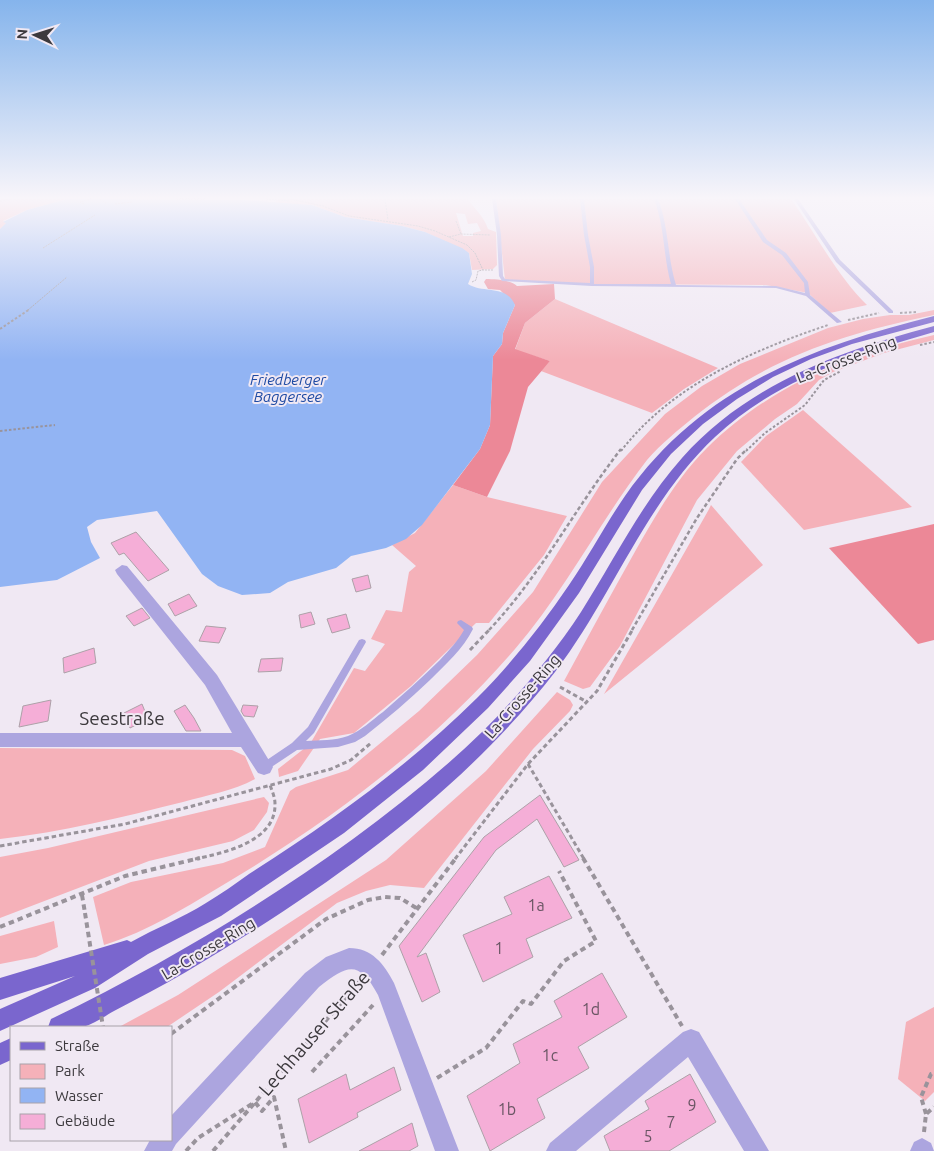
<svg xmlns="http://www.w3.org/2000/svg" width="934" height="1151" viewBox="0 0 934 1151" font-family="Ubuntu,sans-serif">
<rect width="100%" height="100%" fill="#f0e8f3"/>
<g fill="#f5b1b9" fill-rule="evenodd">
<path d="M0 199H67L27 210 3 221 7 223 0 229Z"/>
<path d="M278 199H468C475 210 484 216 488 229L496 232 497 265 493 269 472 270 469 253 425 232 402 226 345 217 312 205 275 203ZM456 213 465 214 468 224 477 223 481 231 473 233V236H463Z"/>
<path d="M496 199H791C815 233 838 277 867 305L830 313 808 293 766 285 592 284 505 280Z"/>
<path d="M555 299 718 368 684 389 652 413 541 371 550 361 515 350 525 323Z"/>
<path d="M934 310V315C843 334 769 357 694 417 678 430 661 444 647 460 600 521 565 591 515 649 433 744 335 818 228 882 188 906 149 931 104 945L93 897 131 882 223 863 265 847 290 791 296 787 348 770 419 711 477 655 533 592 602 482 665 414 702 386 740 364 828 328 863 319 890 315H909Z"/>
<path d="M934 335V340L884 353 833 372 819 380 797 404 775 419 737 451 697 500 620 646 590 687 583 689 564 681C588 637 612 592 637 548 657 513 678 477 706 449 769 386 849 354 934 335Z"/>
<path d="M803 410 912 507 804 530 741 462 766 436Z"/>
<path d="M453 485 487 497 567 516 544 555 489 623H476L411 686 354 733 320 739 298 771 279 777 278 769 310 744 354 668 365 671 385 644 371 639 386 610 402 612 409 572 416 566 392 545 415 533Z"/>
<path d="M711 505 763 565 604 694 708 511Z"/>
<path d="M557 692 570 700 573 705 570 711 533 749 424 888 390 885 366 891 337 903 219 992 167 1027H119L178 995 386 860 486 771Z"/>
<path d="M0 748 232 750 245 756 255 779C233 791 207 795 183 802 123 817 62 832 0 839Z"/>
<path d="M264 797 269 803 267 812 254 830 233 841 149 861 0 918V857L48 848Z"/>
<path d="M54 921 58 947 36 957 0 964V936Z"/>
<path d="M934 1007V1092L925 1101 898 1079 906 1022Z"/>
</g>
<g fill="#ec8897">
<path d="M486 279C495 279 510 280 517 286L554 284 555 299 525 323 515 349 550 361 528 387 510 451 487 497 453 485 480 449 490 425 493 356 502 344 503 333 515 305 500 290 488 289 484 282Z"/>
<path d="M934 524V640L918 644 829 548Z"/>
</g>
<path fill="#92b4f3" d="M67 199 242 200 312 205 345 217 402 226 425 232 462 248 469 253 472 274 468 284C484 294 506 284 515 305L503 333 502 344 493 356 490 425 480 449 422 525 406 539 386 548 351 556 336 568 288 582 270 593 242 595 218 586 202 574 157 511 97 520 87 527 91 542 100 558 57 580 0 587V229L6 223 3 222 27 210Z"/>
<g fill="#f5aed7" stroke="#ada1a8">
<path d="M136 532 169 570 148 581 124 553 119 555 111 543Z"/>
<path d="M368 575 371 588 356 592 352 579Z"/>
<path d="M189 594 197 606 175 616 168 604Z"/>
<path d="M142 608 150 618 134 626 126 616Z"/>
<path d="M311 612 315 624 301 628 299 615Z"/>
<path d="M346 614 350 628 332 633 327 619Z"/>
<path d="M206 626 226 628 219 643 199 641Z"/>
<path d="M94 648 96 663 64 673 63 658Z"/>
<path d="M283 658 281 671 258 672 261 659Z"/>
<path d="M51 700 48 721 19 727 23 706Z"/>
<path d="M142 704 148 719 130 728 124 713Z"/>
<path d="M185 705 194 718 201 731H186L174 711Z"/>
<path d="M243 705 258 706 254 717 244 716 241 711Z"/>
<path d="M540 795 579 860 564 867 537 819 496 850 417 957 426 953 440 992 422 1002 399 946 484 837Z"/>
<path d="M549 876 572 918 526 939 533 957 483 982 463 935 512 914 504 897Z"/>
<path d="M602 973 627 1017 578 1047 589 1068 537 1099 545 1118 490 1151 467 1096 520 1063 513 1044 562 1017 554 1001Z"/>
<path d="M394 1067 401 1090 357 1113 358 1117 309 1143 298 1099 346 1074 350 1090Z"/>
<path d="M690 1074 716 1122 669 1151H610L604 1136 649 1109 645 1101Z"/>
<path d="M412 1123 418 1146 409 1151H359Z"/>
</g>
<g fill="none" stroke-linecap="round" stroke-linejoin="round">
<g stroke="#99939b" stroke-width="1" stroke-dasharray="2 1" stroke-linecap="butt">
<path d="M100 199 106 203"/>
<path d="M176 199H206"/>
<path d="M266 199 290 201"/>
<path d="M290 199 323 206 349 216 418 226 435 231 467 245 475 253 483 270H493"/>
<path d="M385 199 388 220"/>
<path d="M0 201 10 199"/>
<path d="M84 204 80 202 91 199"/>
<path d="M115 204 132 202"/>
<path d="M456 221 461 234"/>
<path d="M449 237 461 234 490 235"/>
<path d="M43 248 95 215"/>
<path d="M472 282 476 280 478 271 483 270"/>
<path d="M28 310 67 277"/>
</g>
<g stroke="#99939b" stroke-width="2" stroke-dasharray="2.5 2" stroke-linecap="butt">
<path d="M900 313 917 312"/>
<path d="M848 320 879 313"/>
<path d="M0 329 30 309"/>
<path d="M920 345 934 342"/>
<path d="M0 431 55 425"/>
<path d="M621 451C672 385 751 351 828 325"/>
<path d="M746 451 765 433 805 405 824 380 841 371"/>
</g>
<g stroke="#99939b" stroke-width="2.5" stroke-dasharray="4 2.5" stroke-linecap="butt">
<path d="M489 630C541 575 575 508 621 449"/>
<path d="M632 630 697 518 737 459 747 449"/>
</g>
<g stroke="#99939b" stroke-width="3" stroke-dasharray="4.5 3" stroke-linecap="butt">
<path d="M470 650 490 629"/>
<path d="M560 687 587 702"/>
<path d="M528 764 584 859"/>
<path d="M0 846 125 824 331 769 351 760 371 743"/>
<path d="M195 859C223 853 276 842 275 804 275 797 272 791 270 785"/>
<path d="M455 859 528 764 597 691 633 629"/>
</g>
<g stroke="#99939b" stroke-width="4" stroke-dasharray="5.5 4" stroke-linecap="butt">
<path d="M583 858 682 1026"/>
<path d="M82 895 85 913"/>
<path d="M0 927 125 876 200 858"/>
<path d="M382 955 456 858"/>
<path d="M171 1034 326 919 368 900 385 897 400 898 418 909"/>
<path d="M312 1072 373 1005"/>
<path d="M437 1078 486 1048 523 1001 531 1004 564 961 596 941 559 871"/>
<path d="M926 1114 921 1097 931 1074 934 1073"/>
<path d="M924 1132 926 1114 934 1107"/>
<path d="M186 1151 198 1138 255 1102 262 1111 274 1097 286 1151"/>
<path d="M213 1151 361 980"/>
</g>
<g fill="#aca5df" fill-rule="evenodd">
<path d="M492 199H496L501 235 503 276 505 279 590 283V267L584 235 580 199H584L588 235 594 267V284H671C663 256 665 227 654 199H658C669 227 667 256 676 285L776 286 805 293 804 283 782 255 763 242 735 199H739L767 240 786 253 808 282 810 295 842 322 837 323 806 296 776 288 592 286 502 281 499 276 497 235Z"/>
<path d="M794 199H798L840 260 893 311V313H889L836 262Z"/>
<path d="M461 620 472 627 473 629C463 649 446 664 430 680 410 699 388 718 365 736L355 742 338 747 297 750 267 770 264 771 261 770 259 767 261 764 292 743 308 727 359 640 362 639 365 640 366 642 314 733 306 741C319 740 335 741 348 736 361 731 372 720 383 712 402 695 422 678 440 660 449 650 458 641 464 630L457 623 458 621Z"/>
</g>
<g fill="#aca5df" fill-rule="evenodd">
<path d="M122 565 127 566 217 675 273 767 270 773 264 775 258 773 241 747H0V733H232L205 685 117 574 115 570Z"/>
<path d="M349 948C372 948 384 964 394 983L459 1151H435L378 995C359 960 348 964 319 987L176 1144 172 1151H144L150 1140H171V1116L305 973 326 957Z"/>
<path d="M691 1029 699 1032 769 1151H744L688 1057 576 1151H546L550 1143 683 1032Z"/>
<path d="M922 1138 931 1143 934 1151H910L914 1142Z"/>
</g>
<g fill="#7a66ce" fill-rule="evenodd">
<path d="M934 316V322L852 344 811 359 773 377 737 399 703 424 671 454 642 490 579 593 530 661 488 708 423 770 344 833 221 916 148 954 95 988 0 1031V1009L75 976 0 1000V978L127 940 131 942C156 928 182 918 206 903 221 894 235 884 249 874 331 822 408 766 477 698 511 664 542 625 569 585 589 556 605 525 625 496 701 388 810 347 934 316Z"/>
<path d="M934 326V332C857 354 775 380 715 437 645 503 613 596 555 672 457 798 322 891 186 972 162 986 138 998 114 1011 105 1016 94 1024 83 1027 73 1030 59 1027 48 1027L51 1019C157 968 258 908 353 839 398 806 442 771 482 732 518 696 553 655 581 612 614 560 641 504 682 458 747 384 842 350 934 326Z"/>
<path d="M11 1038V1060L0 1065V1043Z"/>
</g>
<path stroke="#99939b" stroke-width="4" stroke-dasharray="5.5 4" stroke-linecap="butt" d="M85 913 103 1027"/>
</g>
<linearGradient id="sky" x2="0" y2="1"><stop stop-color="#85b4ec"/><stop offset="0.55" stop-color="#f8f5fa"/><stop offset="1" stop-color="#f8f5fa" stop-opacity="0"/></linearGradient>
<rect width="934" height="360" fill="url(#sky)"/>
<g text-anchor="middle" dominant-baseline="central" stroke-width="4" stroke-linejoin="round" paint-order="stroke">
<g font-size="15" font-style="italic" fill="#1e4aa3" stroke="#f0e8f3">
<text x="288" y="379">Friedberger<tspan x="288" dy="17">Baggersee</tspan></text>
</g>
<g font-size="16" fill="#3c393d" stroke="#f0e8f3">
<text transform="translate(846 359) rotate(-21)">La-Crosse-Ring</text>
<text transform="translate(522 696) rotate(-49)">La-Crosse-Ring</text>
<text transform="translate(208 948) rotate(-31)">La-Crosse-Ring</text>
</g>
<g font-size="16" fill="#6a5664">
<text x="536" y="905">1a</text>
<text x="499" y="948">1</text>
<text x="591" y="1009">1d</text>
<text x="550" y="1055">1c</text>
<text x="692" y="1105">9</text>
<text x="507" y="1109">1b</text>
<text x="671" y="1122">7</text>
<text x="648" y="1136">5</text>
</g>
<g font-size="19" fill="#3c393d" stroke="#f0e8f3">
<text x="122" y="718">Seestraße</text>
<text transform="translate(314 1033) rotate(-49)">Lechhauser Straße</text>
</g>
</g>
<rect x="10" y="1026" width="162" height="115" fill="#f0e8f3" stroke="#a8a2aa"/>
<rect x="20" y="1042" width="25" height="8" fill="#7a66ce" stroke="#a8a2aa"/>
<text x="55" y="1051" font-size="15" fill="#3c393d">Straße</text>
<rect x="20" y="1064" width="25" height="15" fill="#f5b1b9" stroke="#a8a2aa"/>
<text x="55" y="1076" font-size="15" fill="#3c393d">Park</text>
<rect x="20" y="1088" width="25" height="15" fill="#92b4f3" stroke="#a8a2aa"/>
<text x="55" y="1101" font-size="15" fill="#3c393d">Wasser</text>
<rect x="20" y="1114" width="25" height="15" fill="#f5aed7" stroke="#a8a2aa"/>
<text x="55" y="1126" font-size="15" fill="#3c393d">Gebäude</text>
<g transform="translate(35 35) rotate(274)" stroke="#f0e8f3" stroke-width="4" paint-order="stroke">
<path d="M0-4L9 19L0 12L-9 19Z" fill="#3c393d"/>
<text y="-8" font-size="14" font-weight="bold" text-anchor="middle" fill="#3c393d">N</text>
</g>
</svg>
